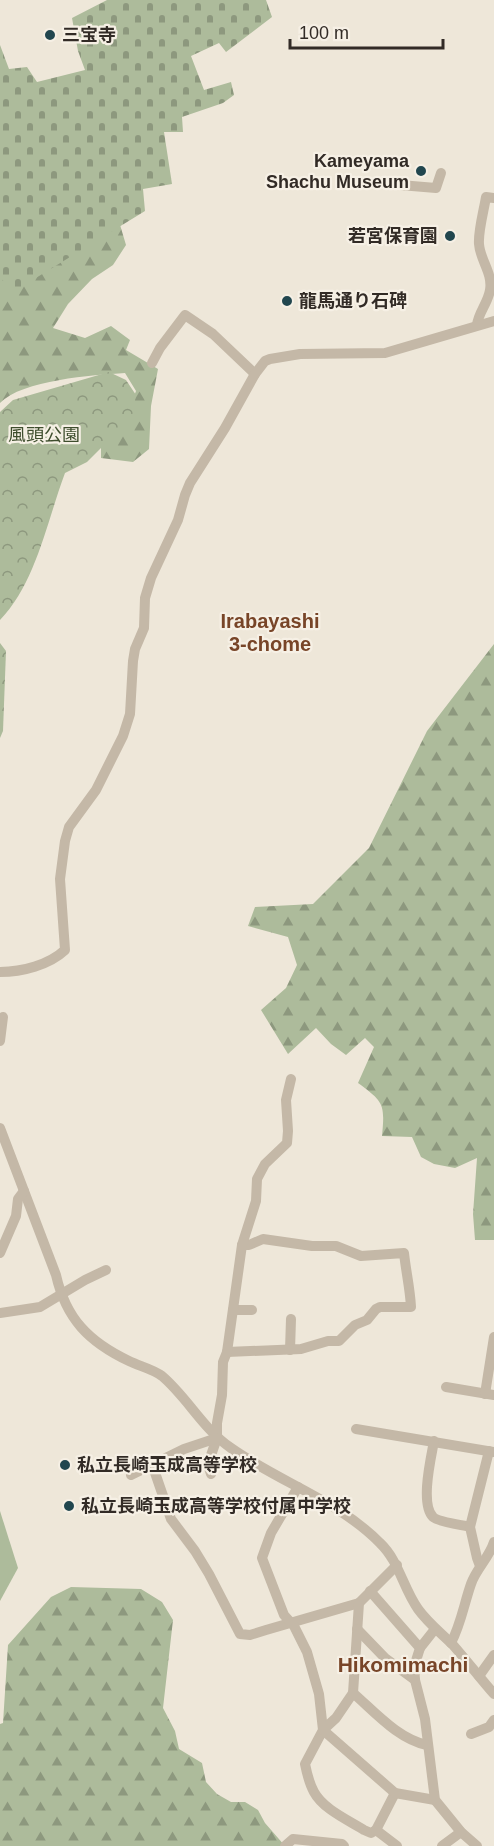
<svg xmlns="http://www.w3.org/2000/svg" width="494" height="1846" viewBox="0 0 494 1846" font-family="Helvetica,'Noto Sans JP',sans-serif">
<defs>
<pattern id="forest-firs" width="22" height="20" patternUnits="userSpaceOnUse" patternTransform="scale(1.5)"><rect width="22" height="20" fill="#adbb9b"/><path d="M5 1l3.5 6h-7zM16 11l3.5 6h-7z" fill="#8d987e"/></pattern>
<pattern id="cemetery-stones" width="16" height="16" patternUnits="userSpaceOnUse" patternTransform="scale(1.5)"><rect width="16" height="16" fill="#adbb9b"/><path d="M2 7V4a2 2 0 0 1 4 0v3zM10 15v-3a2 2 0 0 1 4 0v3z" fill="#8d987e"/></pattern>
<pattern id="park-crowns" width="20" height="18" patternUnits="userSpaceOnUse" patternTransform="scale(1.5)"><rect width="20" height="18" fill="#adbb9b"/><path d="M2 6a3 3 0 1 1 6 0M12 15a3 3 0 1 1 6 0" fill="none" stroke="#8d987e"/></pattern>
</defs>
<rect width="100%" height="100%" fill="#eee7d9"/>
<g fill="url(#forest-firs)">
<path d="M0 201 118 218 126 245 113 265 92 279 68 304 53 328 85 338 111 326 130 340 126 350 158 369 151 406 149 449 133 462 101 458V430L128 412 136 391 125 373C93 375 22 380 0 403Z"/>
<path d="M494 644V1240H475L473 1214 477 1158 455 1168 434 1164 421 1157 412 1137 382 1136C385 1104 384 1102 358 1083L374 1047 365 1038 346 1055 331 1044 316 1028 288 1054 261 1010 286 988 297 965 288 937 248 926 255 907 313 904 369 848 427 731Z"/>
<path d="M71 1587 141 1589 162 1602 173 1620 163 1708 175 1731 179 1749 202 1763 206 1782 217 1794 231 1802H245L258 1810 265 1823 285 1846H0V1724L3 1723 8 1645 51 1597Z"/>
</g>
<path fill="url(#cemetery-stones)" d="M107 0H266L272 17 226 52 219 43 191 56 204 90 231 82 234 95 223 103 182 117 183 132H164L172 184 143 189 145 211 13 292 0 277V45L9 69 27 67 37 82 85 70 78 51 72 18Z"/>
<g fill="url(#park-crowns)">
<path d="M109 372 126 380 136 395 132 417 87 462 65 473C47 521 36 583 0 620V412L13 400Z"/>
<path d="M0 643 6 651 3 731 0 738Z"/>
</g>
<path fill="#adbb9b" d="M0 1511 18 1568 0 1601Z"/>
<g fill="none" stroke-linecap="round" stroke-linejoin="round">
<g stroke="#c4b8a7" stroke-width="10">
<path d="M400 185 436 188 441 173"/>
<path d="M477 325C478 313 488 303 490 290 493 273 480 260 479 244 478 231 484 210 486 197L494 198"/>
<path d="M152 363 160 348 185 315 213 334 255 374"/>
<path d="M0 972C22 972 49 965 65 950L60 879 65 841 69 827 96 790 123 736 130 714 133 661 135 649 144 628 145 598 151 578 178 520 185 495 190 483 225 428 255 374 265 361 270 359 300 354 385 353 494 321"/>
<path d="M0 1041 3 1017"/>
<path d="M0 1128 56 1275C66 1319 89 1342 129 1361 139 1366 153 1369 162 1376 187 1397 203 1429 231 1448 279 1482 339 1501 380 1543 399 1561 403 1588 418 1609 428 1623 441 1633 453 1645 467 1661 480 1678 494 1694"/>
<path d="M0 1253 16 1216 18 1199 24 1191"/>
<path d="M233 1310H252"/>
<path d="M0 1313 40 1307 85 1280 106 1270"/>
<path d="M290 1350 291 1319"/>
<path d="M227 1352 301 1349 328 1341H339L355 1325 367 1320 376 1309 380 1307H411C410 1288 406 1272 404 1253L361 1256 336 1246H312L263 1239 249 1245H242"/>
<path d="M446 1387 494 1395"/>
<path d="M485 1394 494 1337"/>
<path d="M356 1429 494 1452"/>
<path d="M434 1441C431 1458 420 1504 433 1517 438 1522 462 1525 470 1527"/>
<path d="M152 1464 171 1519 195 1551 209 1574 240 1634 250 1635 266 1630 359 1603"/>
<path d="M211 1474 209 1468V1461L217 1438V1423L222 1395 223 1362 227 1352 242 1245 256 1201 257 1179 265 1164 287 1143 288 1131 286 1100 291 1079"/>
<path d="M131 1475 184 1449 217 1438"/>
<path d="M298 1487 271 1533 262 1558 284 1615 294 1626 307 1652 319 1694 323 1730 305 1764C307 1774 309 1783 314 1792 323 1809 348 1820 364 1830L371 1833 376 1830 395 1793"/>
<path d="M397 1565 359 1603 353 1693 336 1718 323 1730 395 1793 435 1800"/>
<path d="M480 1566 477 1558 470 1527 489 1451"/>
<path d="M370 1591 420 1648 414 1667 415 1680"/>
<path d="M357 1629 385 1658 415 1680 425 1719 435 1800 461 1832 477 1846"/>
<path d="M451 1643C461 1624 464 1604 471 1584 476 1569 489 1558 494 1542"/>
<path d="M420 1648 435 1629"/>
<path d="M479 1676 494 1655"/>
<path d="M353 1693C375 1712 398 1739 427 1745"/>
<path d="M471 1734 489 1727 494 1720"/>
<path d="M376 1830 397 1846"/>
<path d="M285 1846 293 1839 342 1844 344 1846"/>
<path d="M442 1846 461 1832"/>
</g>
</g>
<g fill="#21464e" stroke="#f6f0e5" stroke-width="2">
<circle cx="50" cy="35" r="6"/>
<circle cx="421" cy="171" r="6"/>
<circle cx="450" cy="236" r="6"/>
<circle cx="287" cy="301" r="6"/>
<circle cx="65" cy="1465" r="6"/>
<circle cx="69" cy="1506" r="6"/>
</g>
<g text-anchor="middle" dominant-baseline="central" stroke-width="4.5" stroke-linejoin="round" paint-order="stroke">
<g font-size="18" font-weight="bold" fill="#322b26" stroke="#f6f0e5" text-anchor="start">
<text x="62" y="35">三宝寺</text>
<text x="409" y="161" text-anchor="end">Kameyama<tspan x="409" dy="21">Shachu Museum</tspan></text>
<text x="438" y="236" text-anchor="end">若宮保育園</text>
<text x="299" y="301">龍馬通り石碑</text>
<text x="77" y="1465">私立長崎玉成高等学校</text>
<text x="81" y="1506">私立長崎玉成高等学校付属中学校</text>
</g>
<g font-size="18" fill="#3e4d2d" stroke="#f6f0e5">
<text x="44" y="435">風頭公園</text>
</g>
<g font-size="20" font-weight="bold" fill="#784528" stroke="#f6f0e5">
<text x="270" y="621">Irabayashi<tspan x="270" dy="23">3-chome</tspan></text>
</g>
<g font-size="21" font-weight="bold" fill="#784528" stroke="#f6f0e5">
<text x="403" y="1664">Hikomimachi</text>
</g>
</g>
<path d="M290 39v9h153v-9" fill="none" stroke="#322b26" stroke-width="3"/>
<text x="299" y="39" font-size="18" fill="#322b26" stroke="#f6f0e5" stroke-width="4.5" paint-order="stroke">100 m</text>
</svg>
